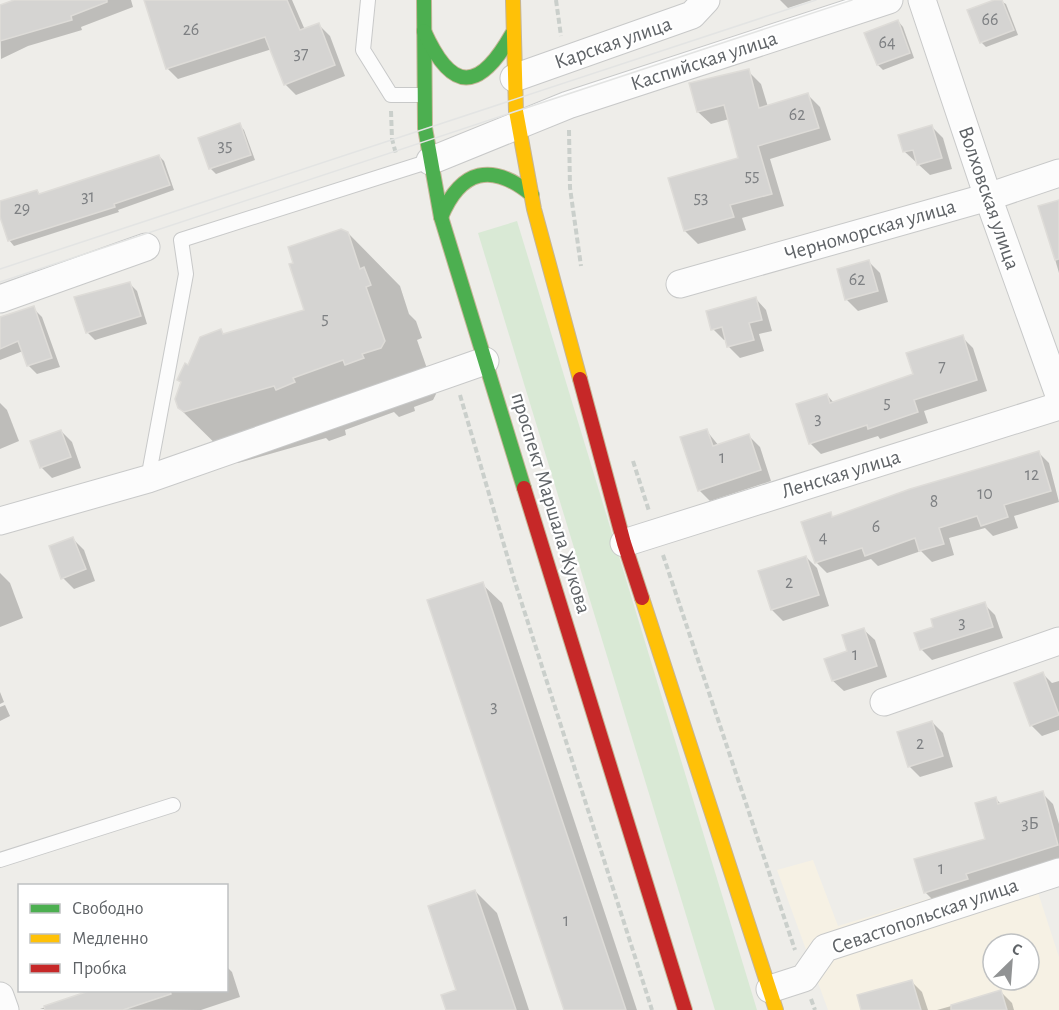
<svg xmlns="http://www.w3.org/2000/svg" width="1059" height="1010" viewBox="0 0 1059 1010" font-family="'Alegreya Sans',sans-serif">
<rect width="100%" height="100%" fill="#eeede9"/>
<path fill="#f6f1e4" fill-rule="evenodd" d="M813 860 838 926 1030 868 1059 957V1010H828L777 870ZM993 944H1029V980H993Z"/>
<path fill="#d9e9d5" d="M517 221 757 1010H715L478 233Z"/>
<g fill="#0003">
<path d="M27 0H131L133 7 81 27 82 30 28 46 1 59 0 8Z"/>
<path d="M194 0H292L305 30 319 25 330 36 345 76 296 95 285 84 272 49 178 79 167 68Z"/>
<path d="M780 0H812L788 8Z"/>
<path d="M999 0 1006 4 1018 35 986 47 981 42Z"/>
<path d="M898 21 903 27 914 58 883 70 878 65Z"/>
<path d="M748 71 761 84 768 107 807 94 820 107 831 140 770 159 784 206 742 218 746 230 698 244 685 231 740 159 729 119 711 124 698 112Z"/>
<path d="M239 125 244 130 255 160 216 174 210 168Z"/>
<path d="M932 127 943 138 952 169 930 175 905 152 900 136Z"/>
<path d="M159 156 164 161 174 190 118 210 119 212 14 246 9 240 0 212V203L37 191 41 195Z"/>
<path d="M1059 201V273L1040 207Z"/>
<path d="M348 233 400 286 409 314 416 321 422 338 417 340 436 394 433 400 414 407 415 411 399 417 394 412 345 430 346 435 329 441 326 438 238 463 232 460 179 408 189 367 221 331 225 335 306 311Z"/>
<path d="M869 262 880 273 888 302 858 311 847 300 838 270Z"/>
<path d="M130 284 137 291 147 324 95 340 87 332 76 297Z"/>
<path d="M756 299 766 310 772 331 759 334 764 351 740 358 729 347 727 339 724 340 713 329Z"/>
<path d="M33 308 42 317 60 367 37 374 28 365 23 351 0 360V322Z"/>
<path d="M962 337 973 348 987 391 924 411 928 423 880 439 878 436 821 454 810 443 827 395 834 403 915 375Z"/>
<path d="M0 403 7 410 19 441 0 449Z"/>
<path d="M706 430 719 446 749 436 760 447 771 481 710 501 699 490Z"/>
<path d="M61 431 72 442 81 468 52 478 41 467Z"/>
<path d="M1038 452 1049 463 1059 502 1014 516 1018 528 993 536 985 528 949 538 954 555 932 562 921 551 878 566 871 559 827 573 816 562 830 514 834 518Z"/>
<path d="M73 539 84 550 95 581 74 589 63 578Z"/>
<path d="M806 557 817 568 829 606 783 621 772 610 760 572Z"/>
<path d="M0 573 10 583 23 618 0 627Z"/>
<path d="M482 584 502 603 637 1010H566Z"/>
<path d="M984 604 995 615 1003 638 932 660 921 649 935 628Z"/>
<path d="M864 630 875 640 887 677 844 691 833 681Z"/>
<path d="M1043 674 1052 683 1059 681V730L1042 736 1031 725Z"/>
<path d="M0 692 4 702 0 704Z"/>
<path d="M5 705 10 716 0 721V707Z"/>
<path d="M932 722 943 733 953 767 920 777 909 766Z"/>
<path d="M1042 793 1053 804 1059 824V859L976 885 978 890 936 903 925 892 987 840 995 798 1002 805Z"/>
<path d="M475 891 497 913 529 1010H448L458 991Z"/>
<path d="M226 966 232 972 240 997 201 1010 40 1009 97 990H226Z"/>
<path d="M911 981 922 992 928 1010H863Z"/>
<path d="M1001 992 1012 1003 1014 1010H937Z"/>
</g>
<g fill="#d5d4d2" stroke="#dedcd8" stroke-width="1.5">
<path d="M14 0H107V2L71 16 72 20 0 41V5Z"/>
<path d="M144 0H287L300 30 319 23 335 65 284 85 265 37 166 69Z"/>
<path d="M994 0H1002L1014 30 980 43 967 10Z"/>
<path d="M898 20 910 53 877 65 864 33Z"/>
<path d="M749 69 759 108 808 93 819 128 758 146 772 194 730 205 734 217 684 231 668 178 738 158 724 105 697 112 689 83Z"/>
<path d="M240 123 251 155 209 169 198 138Z"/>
<path d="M932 125 942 158 917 165 913 150 903 152 898 135Z"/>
<path d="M159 155 170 185 114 204 115 207 8 241 0 217V201L37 190 39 194Z"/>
<path d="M1059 200V259L1055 260 1038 206Z"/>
<path d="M341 229 348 232 360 269 364 267 371 285 366 287 385 341 381 348 362 354 364 358 345 365 343 360 293 378 295 382 276 390 274 386 184 412 178 408 175 399 181 382 177 380 185 363 188 365 200 337 221 329 223 334 304 310 289 264 293 263 288 247Z"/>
<path d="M869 260 878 291 845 300 837 269Z"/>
<path d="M130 282 141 316 86 333 74 297Z"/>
<path d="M756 297 762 320 749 323 754 340 727 347 722 327 711 330 706 311Z"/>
<path d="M34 306 52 358 27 366 18 341 0 349V317Z"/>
<path d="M963 335 977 380 914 400 918 412 868 429 867 425 809 444 796 404 827 394 830 403 913 374 906 353Z"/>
<path d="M707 429 713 446 749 434 761 470 698 491 680 437Z"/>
<path d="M61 430 71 457 40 468 30 441Z"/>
<path d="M1039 451 1051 491 1004 505 1008 517 981 526 977 516 939 528 944 544 919 551 915 538 865 556 862 548 815 563 801 522 831 512 832 517 910 489Z"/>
<path d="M73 537 86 569 61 579 49 546Z"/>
<path d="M806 556 819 595 771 610 758 571Z"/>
<path d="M483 582 560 814 626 1010H564L427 600Z"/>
<path d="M985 602 993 627 920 650 914 633 933 627 931 619Z"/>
<path d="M864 628 877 666 832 681 824 659 847 651 842 635Z"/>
<path d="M1043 672 1059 715 1030 726 1014 683Z"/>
<path d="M932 721 943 756 908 767 897 732Z"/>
<path d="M1043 791 1058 845 966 874 968 879 924 893 914 859 985 839 975 803 996 797 998 804Z"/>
<path d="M475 890 516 1010H446L441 995 456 990 428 906Z"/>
<path d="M912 980 921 1010H861L857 995Z"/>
<path d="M92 990H170L171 994 123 1010H45L44 1006Z"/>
<path d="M1001 990 1007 1010H951V1005Z"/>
</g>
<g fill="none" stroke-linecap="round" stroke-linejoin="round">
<defs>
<g id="lane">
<path d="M368 0 363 50 391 95H424"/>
<path d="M148 479 186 274 181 240 430 161"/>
<path d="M0 860 173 805"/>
</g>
<g id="street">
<path d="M922 0 988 197 1059 395"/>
<path d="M514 78 692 15 706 0"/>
<path d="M430 161 568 105 889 0"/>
<path d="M680 284 988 197 1059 173"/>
<path d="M0 299 146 247"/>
<path d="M0 521 148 479 485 361"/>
<path d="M624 543 1059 406"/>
<path d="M884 702 1059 641"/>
<path d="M770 989 804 978 825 948 1059 872"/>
<path d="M0 996 5 1010"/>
</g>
<g id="fast">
<path d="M424 0 425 128 441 217 524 488"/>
<path d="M424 31C452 93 479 92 512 34"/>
<path d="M441 217C461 169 492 162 532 195"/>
</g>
<g id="slow">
<path d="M513 0 516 111 534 209 580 379"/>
<path d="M642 598 776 1010"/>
</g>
<g id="jam">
<path d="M580 379 624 543 642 598"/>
<path d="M524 488 685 1010"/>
</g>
</defs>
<use href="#lane" stroke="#c8c9c9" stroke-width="16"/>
<use href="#street" stroke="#c8c9c9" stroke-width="29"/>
<use href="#fast" stroke="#c5b597" stroke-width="16"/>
<use href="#slow" stroke="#c5b597" stroke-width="16"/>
<use href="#jam" stroke="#c5b597" stroke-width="16"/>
<g stroke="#cacfcb" stroke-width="4" stroke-dasharray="6 3" stroke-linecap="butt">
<path d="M556 0 561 36"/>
<path d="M391 111 392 139 396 154"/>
<path d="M569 130 570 188 581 266"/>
<path d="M460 395 514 579 652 1010"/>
<path d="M633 461 649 511"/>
<path d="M663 555 795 950"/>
<path d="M811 999 815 1010"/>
</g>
<use href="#lane" stroke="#fcfcfc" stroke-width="14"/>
<use href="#street" stroke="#fcfcfc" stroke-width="27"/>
<use href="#fast" stroke="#4caf50" stroke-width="14"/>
<use href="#slow" stroke="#ffc107" stroke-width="14"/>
<use href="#jam" stroke="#c62828" stroke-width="14"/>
<g stroke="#e3e4e3" stroke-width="1.5">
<path d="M0 269 816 0"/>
<path d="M0 282 852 0"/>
</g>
</g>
<g text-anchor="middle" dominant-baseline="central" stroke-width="4.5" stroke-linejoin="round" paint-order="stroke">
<g font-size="18" fill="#7e8083">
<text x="990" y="20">66</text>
<text x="191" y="30">26</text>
<text x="887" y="43">64</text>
<text x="301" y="54">37</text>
<text x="797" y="115">62</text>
<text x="225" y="146">35</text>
<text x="752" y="176">55</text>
<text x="88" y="197">31</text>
<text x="701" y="198">53</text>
<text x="22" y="209">29</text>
<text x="857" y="280">62</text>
<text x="325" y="319">5</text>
<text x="942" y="367">7</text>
<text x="887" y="403">5</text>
<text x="818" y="419">3</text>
<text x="722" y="458">1</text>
<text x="1032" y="475">12</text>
<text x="985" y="494">10</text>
<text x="934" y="502">8</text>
<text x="876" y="527">6</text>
<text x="823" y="538">4</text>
<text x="789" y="583">2</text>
<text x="962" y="623">3</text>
<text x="855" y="655">1</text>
<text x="494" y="707">3</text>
<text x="920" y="744">2</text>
<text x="1030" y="824">3Б</text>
<text x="941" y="869">1</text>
<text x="566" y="921">1</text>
</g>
<g font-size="21" fill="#5f6367" stroke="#fff">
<text transform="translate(613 43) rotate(-19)">Карская улица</text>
<text transform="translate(704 61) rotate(-18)">Каспийская улица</text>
<text transform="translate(989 198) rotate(71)">Волховская улица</text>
<text transform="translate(870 230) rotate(-16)">Черноморская улица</text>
<text transform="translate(841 474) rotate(-17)">Ленская улица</text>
<text transform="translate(551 503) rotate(73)">проспект Маршала Жукова</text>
<text transform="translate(925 916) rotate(-19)">Севастопольская улица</text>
</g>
</g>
<rect x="18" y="884" width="210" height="108" fill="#ffffff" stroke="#bfc1c2" stroke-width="1.5"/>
<rect x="30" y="904" width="30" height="9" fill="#4caf50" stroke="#bfc1c2" stroke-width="1.5"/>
<text x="72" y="914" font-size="18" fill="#5f6367">Свободно</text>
<rect x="30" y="934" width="30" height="9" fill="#ffc107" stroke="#bfc1c2" stroke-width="1.5"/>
<text x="72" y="944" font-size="18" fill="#5f6367">Медленно</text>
<rect x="30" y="964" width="30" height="9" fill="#c62828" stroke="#bfc1c2" stroke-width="1.5"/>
<text x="72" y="974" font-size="18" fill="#5f6367">Пробка</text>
<g transform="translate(1011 962) rotate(25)"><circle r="28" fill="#ffffff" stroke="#bfc1c2" stroke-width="1.5"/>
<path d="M0-4.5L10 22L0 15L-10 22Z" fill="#919394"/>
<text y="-9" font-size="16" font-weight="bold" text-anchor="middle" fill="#5f6367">С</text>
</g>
</svg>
